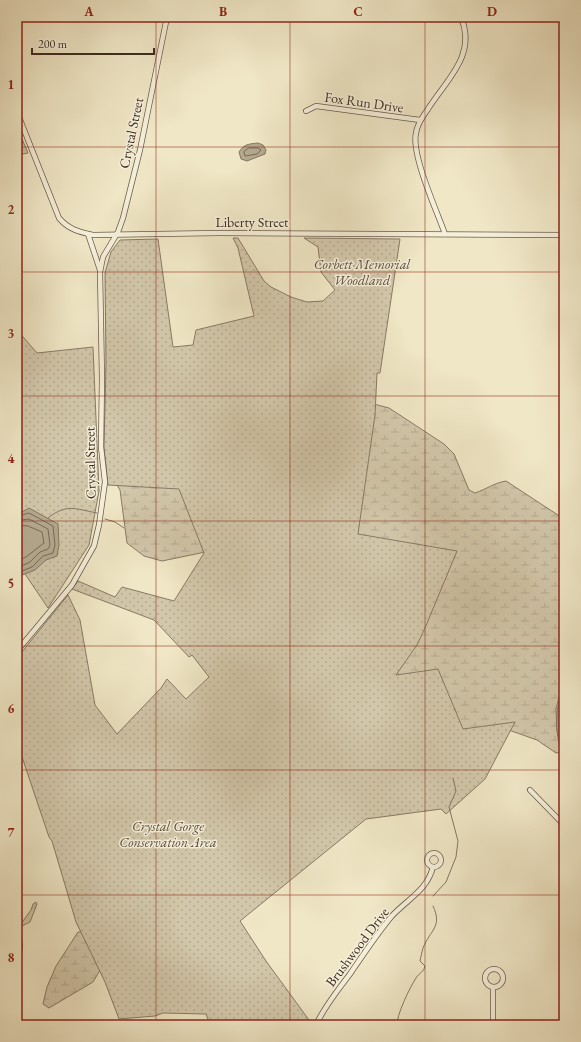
<svg xmlns="http://www.w3.org/2000/svg" width="581" height="1042" viewBox="0 0 581 1042" font-family="'EB Garamond',serif">
<defs>
<pattern id="wetland-marsh" width="20" height="14" patternUnits="userSpaceOnUse"><rect width="20" height="14" fill="#d2c7aa"/><path d="M1 5h8M5 5V1M11 12h8M15 12V8" fill="none" stroke="#b5ab92"/></pattern>
<pattern id="park-dots" width="8" height="8" patternUnits="userSpaceOnUse"><rect width="8" height="8" fill="#d2c7aa"/><path d="M2 2h.1M6 6h.1" fill="none" stroke="#b5ab92" stroke-width="1.8" stroke-linecap="round"/></pattern>
</defs>
<rect width="100%" height="100%" fill="#f0e7c6"/>
<filter id="stains"><feTurbulence type="fractalNoise" baseFrequency=".005" numOctaves="4"/><feColorMatrix values="0 0 0 0 .2 0 0 0 0 .09 0 0 0 0 .02 0 0 0 .5 -.17"/></filter>
<radialGradient id="worn" r=".72"><stop offset=".6" stop-color="#630" stop-opacity="0"/><stop offset="1" stop-color="#630" stop-opacity=".3"/></radialGradient>
<g fill="url(#wetland-marsh)" stroke="#887a65">
<path d="M157 347 389 408 444 444 454 454 469 490 475 493C487 489 494 483 506 481L564 519V677L556 709 557 731 562 752 556 753 537 740 503 728 469 740 406 689 380 640 215 550 162 561 144 556 127 543 120 490 115 482Z"/>
<path d="M36 902 37 904 30 922 22 926C17 936 29 946 17 961L18 928 31 910 33 904Z"/>
<path d="M78 932H89L106 960 93 982 49 1008 43 1004 47 987 56 966Z"/>
</g>
<g fill="url(#park-dots)" stroke="#887a65">
<path d="M22 139 28 153 17 155V141Z"/>
<path d="M233 238H238L264 281 271 287 291 297 307 302 323 301 335 290 321 272 318 247 304 238 400 239 380 373H377L375 415 358 534 457 551 425 628 417 645 396 675 438 669 463 729 515 722 485 779 446 814 441 809 366 819 240 921 266 961 309 1020 308 1025H210L206 1014 163 1013 155 1016 119 1019 105 982 76 922 52 841 49 837 17 742V658L68 595 80 620 95 705 117 734 161 688 167 679 186 699 209 677 192 655 189 657 154 620 72 589 78 581 115 597 122 587 174 601 204 553 179 489 108 485 104 447 106 363 105 273 111 252 120 240 158 239 173 347 193 345 196 330 254 316 238 248Z"/>
<path d="M17 330 37 353 93 347 99 491 89 545 48 608 21 568 17 551Z"/>
</g>
<g fill="#b3a88e" stroke="#847762">
<path d="M258 143 263 145 266 150 265 154 247 161 241 159 239 152C244 144 249 144 258 143Z"/>
<path d="M17 507 22 512 29 508 58 524 59 545 57 556 46 560 35 570 17 577Z"/>
<path d="M564 677V758C552 729 557 705 564 677Z"/>
</g>
<g fill="none" stroke-linecap="round" stroke-linejoin="round">
<g stroke="#786a57" stroke-width="1">
<path d="M249 148H258L261 150 257 154 245 156 244 152Z"/>
<path d="M17 512 22 515 29 513 53 526 55 545 53 553 43 556 32 567 17 573"/>
<path d="M17 519 22 520 29 519 48 529 50 545 48 549 40 552 30 562 17 568"/>
<path d="M17 525 28 526 42 532 44 543 26 557 17 561"/>
<path d="M564 693 560 710 564 744"/>
</g>
<g stroke="#847762" stroke-width="1">
<path d="M48 518C67 503 75 509 97 513"/>
<path d="M105 519 115 522 124 528"/>
<path d="M433 896 446 882 456 857 458 841 449 807 456 791 453 778"/>
<path d="M397 1025C396 1016 410 987 416 978 419 973 424 972 425 966L420 961C421 956 422 952 423 948 430 930 443 927 433 906"/>
</g>
<defs>
<g id="minor">
<path d="M306 111 316 106 420 120"/>
<path d="M17 112 59 218C68 229 79 232 93 235L220 233 564 235"/>
<path d="M88 234 100 270"/>
<path d="M445 234C437 211 411 155 416 133 417 124 423 116 428 109 447 79 477 55 461 17"/>
<path d="M17 651 72 585 94 546 99 525 105 482 101 447 102 378 100 272 103 257 118 232 123 218 140 150 167 17"/>
<path d="M530 790 564 825"/>
<circle cx="434" cy="860" r="7"/>
<circle cx="494" cy="978" r="9"/>
<path d="M493 987V1025"/>
<path d="M316 1025C324 1007 338 990 350 974 363 955 376 935 391 917 406 900 427 891 433 867"/>
</g>
</defs>
<use href="#minor" stroke="#6a5c4a" stroke-width="6"/>
<use href="#minor" stroke="#f5efda" stroke-width="4.5"/>
</g>
<path fill="none" stroke="#8f2418" stroke-width="1" stroke-opacity="0.55" d="M156 17V1025M290 17V1025M425 17V1025M17 147H564M17 272H564M17 396H564M17 521H564M17 646H564M17 770H564M17 895H564"/>
<g text-anchor="middle" dominant-baseline="central" stroke-width="3" stroke-linejoin="round" paint-order="stroke">
<g font-size="14" fill="#3d2d20" stroke="#f5efda">
<text transform="translate(364 102) rotate(8)">Fox Run Drive</text>
<text transform="translate(131 133) rotate(-78)">Crystal Street</text>
<text x="252" y="222">Liberty Street</text>
<text transform="translate(90 463) rotate(-91)">Crystal Street</text>
<text transform="translate(357 947) rotate(-53)">Brushwood Drive</text>
</g>
<g font-size="14" font-style="italic" fill="#5b4c3c" stroke="#f5efda">
<text x="362" y="264">Corbett Memorial<tspan x="362" dy="16">Woodland</tspan></text>
<text x="168" y="826">Crystal Gorge<tspan x="168" dy="16">Conservation Area</tspan></text>
</g>
</g>
<rect width="581" height="1042" fill="none" stroke="#f0e7c6" stroke-width="44"/>
<path d="M32 48v6h122v-6" fill="none" stroke="#3d2d20" stroke-width="2"/>
<text x="38" y="48" font-size="12" fill="#3d2d20" stroke="#f5efda" stroke-width="3" paint-order="stroke">200 m</text>
<rect x="22" y="22" width="537" height="998" fill="none" stroke="#8f2418" stroke-width="1.5"/>
<g font-size="13" text-anchor="middle" font-weight="bold" fill="#8f2418">
<text x="89" y="16">A</text>
<text x="223" y="16">B</text>
<text x="358" y="16">C</text>
<text x="492" y="16">D</text>
<text x="11" y="89">1</text>
<text x="11" y="214">2</text>
<text x="11" y="338">3</text>
<text x="11" y="463">4</text>
<text x="11" y="588">5</text>
<text x="11" y="713">6</text>
<text x="11" y="837">7</text>
<text x="11" y="962">8</text>
</g>
<rect width="100%" height="100%" filter="url(#stains)"/>
<rect width="100%" height="100%" fill="url(#worn)"/>
</svg>
